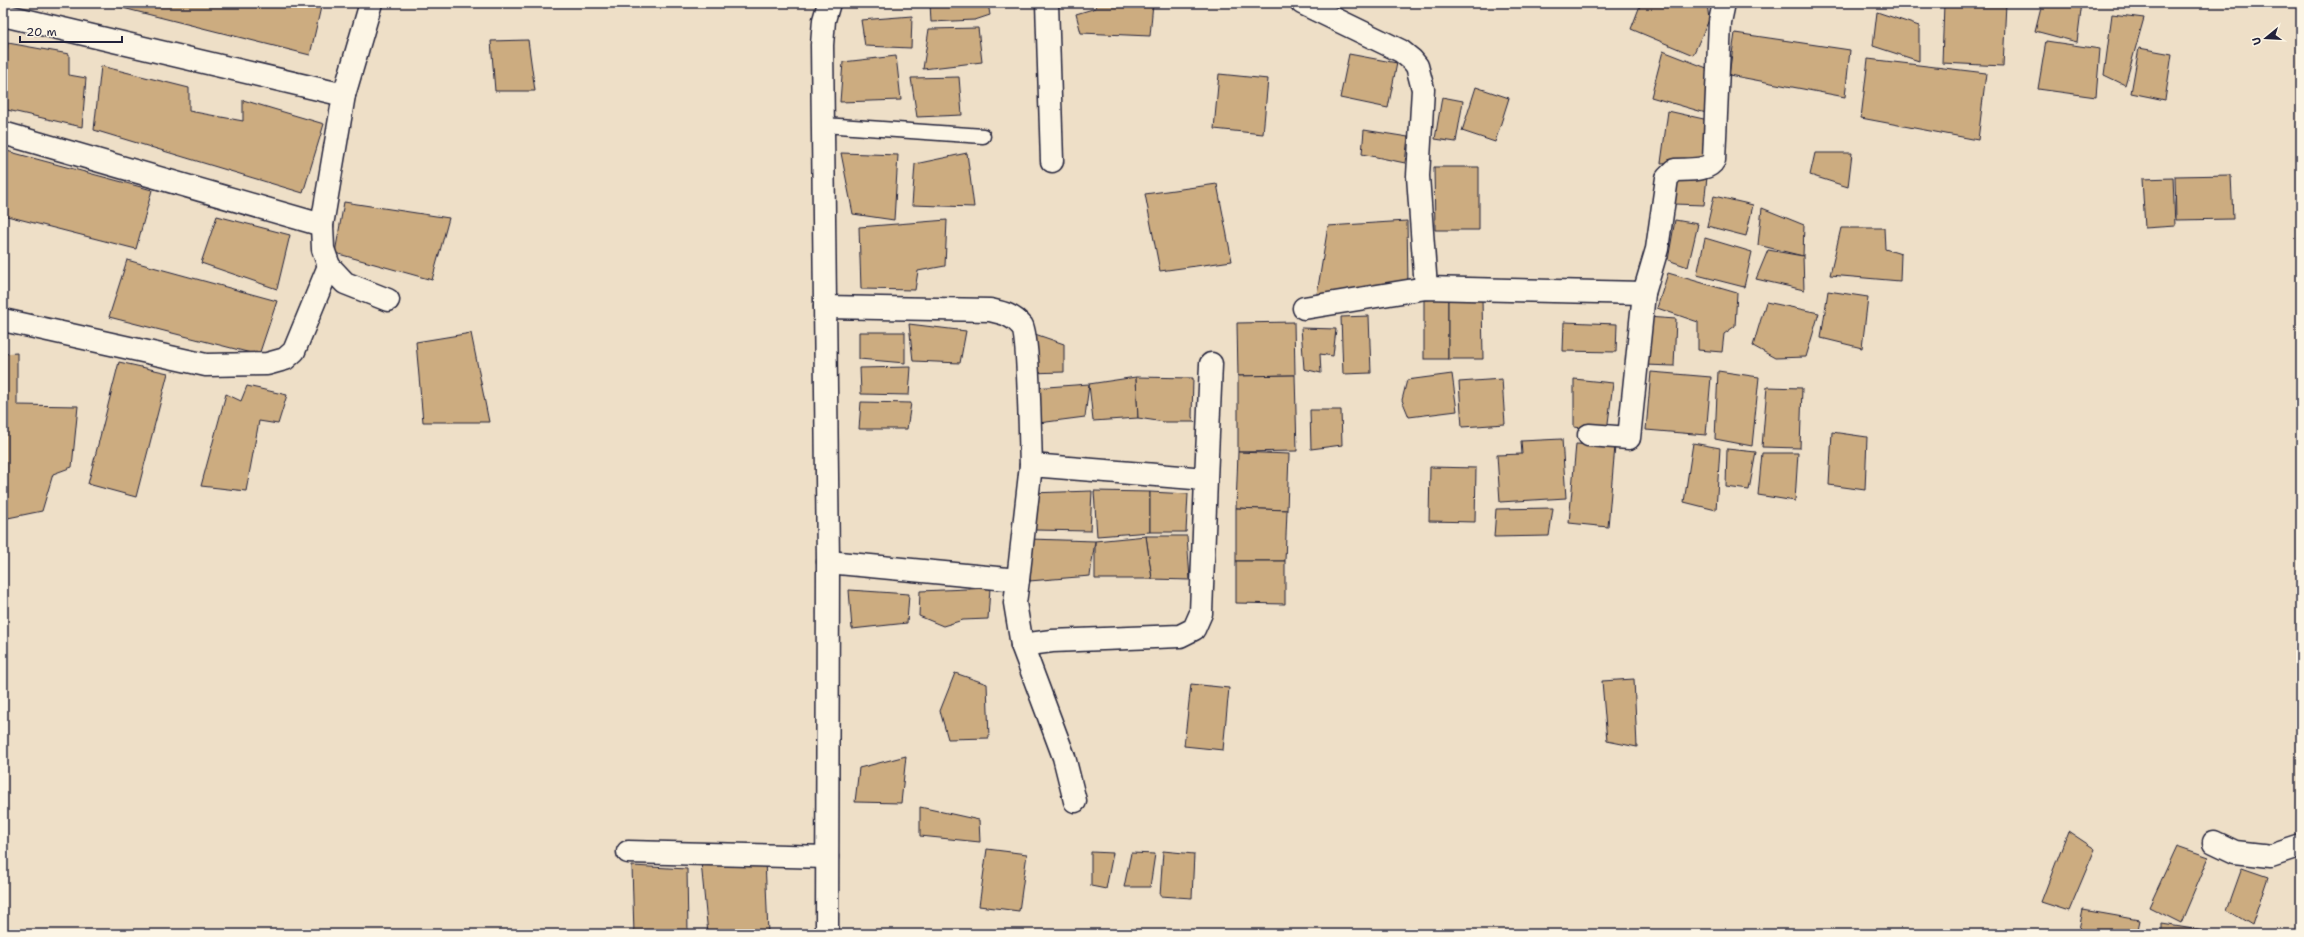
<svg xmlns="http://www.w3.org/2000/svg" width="2304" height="937" viewBox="0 0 2304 937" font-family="'Shantell Sans',sans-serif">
<rect width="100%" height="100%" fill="#eedfc7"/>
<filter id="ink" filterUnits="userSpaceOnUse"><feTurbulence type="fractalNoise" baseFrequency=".025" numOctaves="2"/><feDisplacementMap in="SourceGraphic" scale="8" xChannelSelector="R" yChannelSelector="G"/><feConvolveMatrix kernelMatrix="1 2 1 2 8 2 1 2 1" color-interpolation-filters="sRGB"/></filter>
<g filter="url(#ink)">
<g fill="#ccac80" stroke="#22223b">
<path d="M103 3H304L321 7 310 55Z"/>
<path d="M930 3H988L990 15 975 20 931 22Z"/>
<path d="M1095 3H1153L1150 36 1081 33 1076 14 1096 8Z"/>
<path d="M1641 3H1707L1709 20 1693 55 1631 29Z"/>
<path d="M1944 3H2006L2003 66 1942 63Z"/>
<path d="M2042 3H2082L2077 42 2035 31Z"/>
<path d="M1877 12 1919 26V61L1873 46Z"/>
<path d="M2112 14 2144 18 2125 85 2104 75Z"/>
<path d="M912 16 911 48 865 46 861 20Z"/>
<path d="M978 28 982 62 923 69 929 29Z"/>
<path d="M1735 33 1850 50 1845 97 1729 75Z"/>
<path d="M528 40 535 91H495L491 41Z"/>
<path d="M2046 41 2100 49 2096 97 2038 89Z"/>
<path d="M8 43 69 54V75L86 78 82 127 3 109V69Z"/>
<path d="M2139 48 2172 54 2165 100 2131 93Z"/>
<path d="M1663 51 1712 70 1706 113 1651 97Z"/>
<path d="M1349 54 1397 63 1388 108 1340 98Z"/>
<path d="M896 56 901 100 840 102 843 62Z"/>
<path d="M1868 59 1986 73 1978 140 1861 118Z"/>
<path d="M101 66 189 88V111L243 121V100L324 124 303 193 94 130Z"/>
<path d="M1219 74 1268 79 1263 134 1214 129Z"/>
<path d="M959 77 962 115 917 117 911 78Z"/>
<path d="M1476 87 1509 98 1495 142 1462 131Z"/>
<path d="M1442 97 1463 101 1456 142 1435 139Z"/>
<path d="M1668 111 1708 120 1709 160 1661 163Z"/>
<path d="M1364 130 1408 137 1405 163 1362 154Z"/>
<path d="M3 150 152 190 136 249 3 215Z"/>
<path d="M841 153 898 155 894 220 853 214Z"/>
<path d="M967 153 974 207 912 205 915 164Z"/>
<path d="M1815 153H1852L1848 187 1810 175Z"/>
<path d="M1434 167H1479V230H1435Z"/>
<path d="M2231 175 2233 219 2176 220 2175 176Z"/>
<path d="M1678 176 1707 177 1704 205 1674 204Z"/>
<path d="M2173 178 2175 226 2145 228 2142 179Z"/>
<path d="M1217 184 1232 261 1160 271 1145 194Z"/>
<path d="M1714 196 1753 205 1746 236 1707 226Z"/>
<path d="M344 202 449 218 432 280 335 253Z"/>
<path d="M1762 208 1804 225 1803 256 1758 245Z"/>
<path d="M217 216 290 235 277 289 201 263Z"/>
<path d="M947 220 945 266 918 271 915 290 861 289 859 227Z"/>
<path d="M1675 220 1698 224 1688 267 1668 260Z"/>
<path d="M1407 221 1408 285 1317 294 1328 226Z"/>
<path d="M1841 228H1884L1885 249 1901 254 1900 281 1830 275Z"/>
<path d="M1705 238 1752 252 1744 287 1697 275Z"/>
<path d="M1768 250 1803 256 1804 290 1756 279Z"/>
<path d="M127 260 277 301 259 355 109 317Z"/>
<path d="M1668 273 1737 293 1735 326 1724 334 1722 352 1698 350V322L1657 308Z"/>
<path d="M1828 291 1868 297 1862 348 1821 338Z"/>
<rect x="1424" y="298" width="24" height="61"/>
<path d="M1448 298H1482L1483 359H1448Z"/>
<path d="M1766 302 1819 313 1806 357 1775 358 1753 346Z"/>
<path d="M1369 316 1371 373 1343 374 1341 317Z"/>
<path d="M1646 317 1676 319 1674 366 1644 365Z"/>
<path d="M1294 322 1295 375 1238 376 1237 323Z"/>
<path d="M1564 322 1617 324 1616 352 1563 351Z"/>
<path d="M909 324 966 331 960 363 913 361Z"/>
<path d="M1301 328 1336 329 1333 356 1320 354 1321 373 1304 369Z"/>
<path d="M859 332H905V363L859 359Z"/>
<path d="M471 333 489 422H423L416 342Z"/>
<path d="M1032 333 1064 344V372L1029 373Z"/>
<path d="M17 353V405L78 406 72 467 53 474 42 511 3 519V354Z"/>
<path d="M119 362 168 373 136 497 88 484Z"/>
<path d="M911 367 909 395 861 394 860 368Z"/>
<path d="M1718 371 1759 377 1752 446 1715 439Z"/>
<path d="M1651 372 1711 377 1706 435 1646 430Z"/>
<path d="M1452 374 1457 411 1409 417 1402 400 1407 380Z"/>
<path d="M1295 375 1297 451 1238 452V376Z"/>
<path d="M1136 377 1138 418 1093 421 1089 384Z"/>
<path d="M1136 377 1193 378 1192 417 1195 422H1164L1138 418Z"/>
<path d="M1502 379 1505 424 1462 427 1459 382Z"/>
<path d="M1574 379 1613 383 1607 431 1574 427Z"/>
<path d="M1089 384 1085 417 1031 424 1033 388Z"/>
<path d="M247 386 287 395 278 424 259 421 246 491 201 486 226 394 241 401Z"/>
<path d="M1767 387 1802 388 1800 448 1762 447Z"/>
<path d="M861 402 911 403 907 429H859Z"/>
<path d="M1310 410H1341L1342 445 1311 449Z"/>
<path d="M1832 432 1867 437 1865 490 1829 485Z"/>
<path d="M1562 439 1566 498 1500 502 1497 455 1522 454 1521 441Z"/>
<path d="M1693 443 1720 448 1716 510 1684 502Z"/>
<path d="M1576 444 1615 446 1608 527 1569 523Z"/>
<path d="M1727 449 1756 452 1749 490 1726 487Z"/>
<path d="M1238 452 1289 454 1287 510 1236 508Z"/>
<path d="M1762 453H1798L1795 501 1758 495Z"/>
<path d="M1430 467 1476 468 1475 522 1429 521Z"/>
<path d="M1092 491 1090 531 1035 530 1030 493Z"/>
<path d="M1094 491 1150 492V532L1097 536Z"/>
<path d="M1150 492 1188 494 1186 532H1150Z"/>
<path d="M1236 508 1287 510 1285 561H1236Z"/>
<path d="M1553 508 1549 536 1494 537 1496 509Z"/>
<path d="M1146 536H1187L1190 580 1152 579Z"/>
<path d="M1146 536 1152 579H1095V541Z"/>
<path d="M1029 539 1095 541 1090 576 1029 581Z"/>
<path d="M1236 561H1285V604L1236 603Z"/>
<path d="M990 588 988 619 963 620 943 626 919 616 920 591Z"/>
<path d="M849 590 909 594 907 623 852 629Z"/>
<path d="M955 673 987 684 989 738 948 739 940 711Z"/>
<path d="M1634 679 1637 747 1607 741 1602 681Z"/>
<path d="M1191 684 1229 688 1223 750 1184 746Z"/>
<path d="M906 756 901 803 855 802 859 768Z"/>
<path d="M920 807 979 820 980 842 920 836Z"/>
<path d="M2068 831 2095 849 2069 911 2041 902Z"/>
<path d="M2177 846 2209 857 2181 923 2149 907Z"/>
<path d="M987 849 1027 854 1019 911 979 906Z"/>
<path d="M1163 851 1194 854 1192 898 1160 896Z"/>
<path d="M1091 852 1113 853 1106 889 1091 886Z"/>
<path d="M1131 853 1155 854 1150 887H1124Z"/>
<path d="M765 859 768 934H708L701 862Z"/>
<path d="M632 866 687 869 688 934H634Z"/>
<path d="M2242 868 2268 877 2252 925 2227 910Z"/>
<path d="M2083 910 2140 920 2137 934H2078Z"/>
<path d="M2162 924 2206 931V934H2162Z"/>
</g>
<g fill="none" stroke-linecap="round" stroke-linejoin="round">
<defs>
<path id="service" d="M824 125 983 136"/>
<g id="minor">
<path d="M371 3 344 95 322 225 323 249 329 266 345 283 388 300"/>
<path d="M1047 3 1052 161"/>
<path d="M1302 3 1401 51 1412 60 1417 66 1423 89 1418 176 1426 288"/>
<path d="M3 15 344 95"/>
<path d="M3 133 322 225"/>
<path d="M825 307 990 310C1003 313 1013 315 1022 326 1029 337 1030 445 1031 465"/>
<path d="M1304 308 1426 288 1644 293 1657 249 1667 178 1675 170C1686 169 1708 172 1714 160L1720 22 1724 3"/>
<path d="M3 320 206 365 267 364 285 359 294 351 329 266"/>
<path d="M1589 435 1629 438 1644 293"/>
<path d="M828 562 1018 580 1031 465 1206 479 1211 364"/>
<path d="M1018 580 1015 603 1022 645 1052 641 1180 636 1194 629 1201 613 1206 479"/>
<path d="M1022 645 1064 757 1075 801"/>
<path d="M2214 842 2235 852 2271 856 2301 846"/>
<path d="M628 852 827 857"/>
<path d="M827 934 828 562 822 45 824 20 829 3"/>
</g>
</defs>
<use href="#service" stroke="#22223b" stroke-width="17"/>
<use href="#minor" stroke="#22223b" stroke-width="25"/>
<use href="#service" stroke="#fcf5e5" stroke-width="14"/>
<use href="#minor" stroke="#fcf5e5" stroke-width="22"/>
</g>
</g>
<rect width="2304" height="937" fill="none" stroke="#fcf5e5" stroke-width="16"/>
<rect x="8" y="8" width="2288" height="921" fill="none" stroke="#22223b" stroke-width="1.5" filter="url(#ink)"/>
<g transform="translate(2266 38) rotate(252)" stroke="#fcf5e5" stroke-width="3" paint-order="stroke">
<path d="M0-3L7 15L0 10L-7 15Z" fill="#22223b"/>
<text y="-6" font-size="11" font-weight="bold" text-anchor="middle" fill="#22223b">U</text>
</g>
<path d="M20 36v6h102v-6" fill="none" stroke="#22223b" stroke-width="2"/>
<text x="26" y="36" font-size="12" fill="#22223b" stroke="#fcf5e5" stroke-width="3" paint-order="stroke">20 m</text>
</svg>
